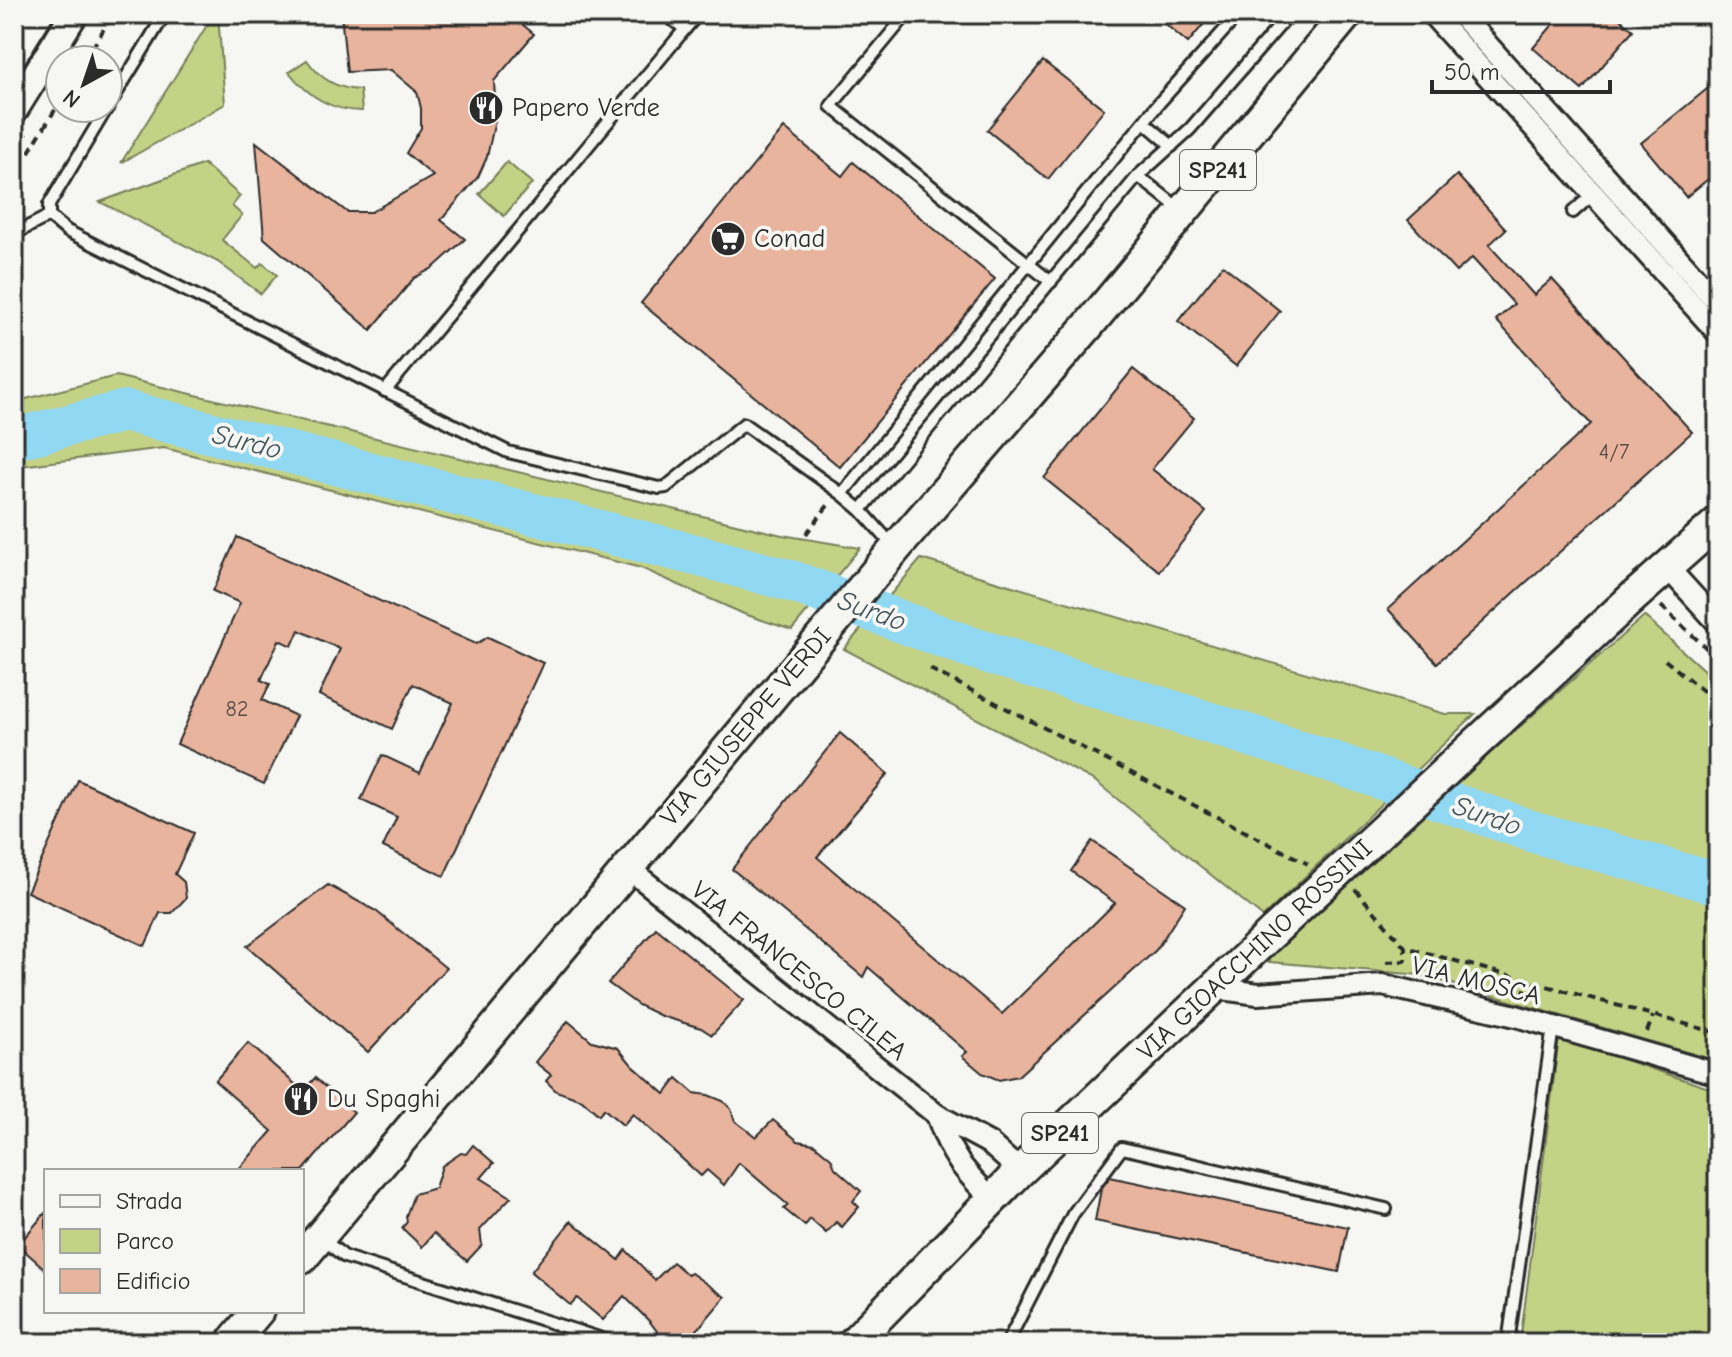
<svg xmlns="http://www.w3.org/2000/svg" width="1732" height="1357" viewBox="0 0 1732 1357" font-family="'Comic Neue',sans-serif">
<rect width="100%" height="100%" fill="#f6f6f2"/>
<filter id="ink" filterUnits="userSpaceOnUse"><feTurbulence type="fractalNoise" baseFrequency=".0125" numOctaves="2"/><feDisplacementMap in="SourceGraphic" scale="16" xChannelSelector="R" yChannelSelector="G"/><feConvolveMatrix kernelMatrix="1 2 1 2 8 2 1 2 1" color-interpolation-filters="sRGB"/></filter>
<g filter="url(#ink)">
<g fill="#c4d286" stroke="#787e58" stroke-width="2">
<path d="M214 14H218L225 104 121 163Z"/>
<path d="M307 60C320 79 337 89 360 90L362 111C331 111 307 95 289 72Z"/>
<path d="M507 162 532 183 504 216 479 194Z"/>
<path d="M204 164 240 196 232 206 242 215 222 240 257 268 262 263 277 275 261 294 218 262 100 202Z"/>
<path d="M116 376 782 535 860 548 792 630 744 614 641 568 164 448 20 466 14 472V402Z"/>
<path d="M921 559 1445 714H1475L1263 917 1095 781 844 649Z"/>
<path d="M1644 616 1718 683V1061L1421 975 1257 961Z"/>
<path d="M1559 1038 1718 1091V1343H1520Z"/>
</g>
<g fill="none" stroke-linecap="round" stroke-linejoin="round">
<path stroke="#91d8f3" stroke-width="42" d="M14 439 125 411 711 559 791 581 970 647 1330 761 1534 832 1718 884"/>
</g>
<g fill="#e9b49d" stroke="#2b2b2b" stroke-width="2">
<path d="M341 14H510L534 34 494 81 496 116 487 157 478 177 441 220 465 239 433 268 414 278 371 330 264 238 256 142 347 212H371L433 176 406 153 421 128V108L417 92 391 70 347 72Z"/>
<path d="M1153 14H1212L1188 43Z"/>
<path d="M1562 14H1614L1633 30 1582 90 1533 48Z"/>
<path d="M1043 61 1104 109 1048 179 987 130Z"/>
<path d="M1718 80V171L1686 197 1641 143Z"/>
<path d="M784 128 842 176 853 162 995 279 840 467 641 303Z"/>
<path d="M1457 175 1506 229 1489 245 1534 295 1552 279 1692 432 1437 663 1388 609 1591 424 1496 320 1514 304 1472 258 1456 272 1408 220Z"/>
<path d="M1223 265 1280 311 1236 366 1178 321Z"/>
<path d="M1133 369 1194 418 1152 469 1206 512 1159 571 1044 478Z"/>
<path d="M237 537 476 644 488 637 543 663 444 876 383 847 397 817 361 800 382 755 420 773 453 703 413 684 392 729 319 695 340 649 299 630 292 646 279 640 261 680 270 684 262 700 296 716 264 784 177 744 240 603 213 591Z"/>
<path d="M840 733 888 774 817 857 1002 1014 1115 903 1071 871 1092 841 1185 905 1156 950 1018 1076 999 1080 982 1073 962 1056 967 1052 868 967 863 977 732 869Z"/>
<path d="M78 780 194 833 175 874 184 882 186 898 172 913H160L145 946 27 892Z"/>
<path d="M328 885 376 911 446 968 368 1052 247 946Z"/>
<path d="M656 928 744 1000 712 1035 701 1028 661 1016 638 1005 608 983Z"/>
<path d="M568 1021 592 1041 618 1048 632 1065 665 1094 677 1078 694 1093 708 1095 723 1101 731 1109 735 1121 756 1137 773 1120 798 1141 814 1144 831 1158 835 1168 861 1191 853 1201 859 1207 842 1227 836 1222 826 1233 810 1219 805 1226 784 1209 788 1205 739 1163 724 1185 707 1170 701 1176 633 1114 623 1125 604 1109 599 1115 582 1100 556 1091 546 1081 551 1075 535 1062Z"/>
<path d="M248 1043 303 1091 315 1078 354 1112 303 1171H237L272 1131 215 1081Z"/>
<path d="M473 1145 494 1163 481 1178 511 1197 480 1230 482 1245 467 1261 434 1233 422 1247 402 1228 407 1222 406 1216 414 1194 435 1188 442 1166 461 1153 466 1154Z"/>
<path d="M1110 1177 1348 1227 1339 1272 1095 1221 1101 1189Z"/>
<path d="M46 1212V1270L18 1245Z"/>
<path d="M571 1221 619 1260 626 1250 655 1280 673 1262 688 1275 691 1273 725 1297 686 1343H666L650 1322 624 1296 603 1320 577 1298 570 1305 531 1272Z"/>
</g>
<g fill="none" stroke-linecap="round" stroke-linejoin="round">
<defs>
<g id="lane">
<path d="M907 14 831 106 1051 282"/>
<path d="M685 29 698 14"/>
<path d="M108 107 165 14"/>
<path d="M107 108 49 205V216L67 231 508 452 659 488 666 487 744 424 842 494 1159 103 1239 14"/>
<path d="M1144 122 1172 146"/>
<path d="M1138 176 1181 210"/>
<path d="M1573 212 1593 194"/>
<path d="M14 234 49 216"/>
<path d="M385 391 685 29 665 14"/>
<path d="M842 494 861 510 894 547"/>
<path d="M861 510 1138 176 1190 129 1287 17 1286 14"/>
<path d="M321 1238 345 1257 615 1343"/>
<path d="M1007 1343 1073 1214 1122 1148 1386 1209"/>
<path d="M1508 1343 1553 1027"/>
</g>
<g id="street">
<path d="M1432 14 1718 333"/>
<path d="M1460 14 1718 303"/>
<path d="M1668 568 1718 623"/>
<path d="M628 868 937 1115 989 1143 1020 1171"/>
<path d="M1215 988 1258 994 1383 985 1516 1016 1718 1074"/>
<path d="M937 1115C951 1156 961 1168 992 1199"/>
</g>
<g id="secondary">
<path d="M14 54 39 14"/>
<path d="M14 110 74 14"/>
</g>
<g id="primary">
<path d="M1630 600 1718 522"/>
<path d="M302 1258 896 548 1088 326 1347 14"/>
<path d="M231 1343 258 1311"/>
<path d="M853 1343 1020 1171 1274 931"/>
</g>
</defs>
<use href="#lane" stroke="#2b2b2b" stroke-width="16"/>
<use href="#street" stroke="#2b2b2b" stroke-width="26"/>
<use href="#secondary" stroke="#2b2b2b" stroke-width="32"/>
<use href="#primary" stroke="#2b2b2b" stroke-width="36"/>
<g stroke="#2b2b2b" stroke-width="4" stroke-dasharray="8 6" stroke-linecap="butt">
<path d="M85 60 113 14"/>
<path d="M14 152 28 130"/>
<path d="M14 176 60 102"/>
<path d="M806 534 829 504"/>
<path d="M1661 606 1718 659"/>
<path d="M1665 660 1718 703"/>
<path d="M930 669 1308 864"/>
<path d="M1355 889 1405 947 1718 1033"/>
<path d="M1386 962 1405 961V947"/>
<path d="M1523 996 1528 979"/>
<path d="M1647 1032 1653 1016"/>
</g>
<use href="#lane" stroke="#f6f6f2" stroke-width="10"/>
<use href="#street" stroke="#f6f6f2" stroke-width="20"/>
<use href="#secondary" stroke="#f6f6f2" stroke-width="26"/>
<use href="#primary" stroke="#f6f6f2" stroke-width="30"/>
<defs>
<path id="primary-bridge" d="M1274 931 1630 600"/>
</defs>
<use href="#primary-bridge" stroke="#2b2b2b" stroke-width="36" stroke-linecap="butt"/>
<use href="#primary-bridge" stroke="#f6f6f2" stroke-width="30"/>
</g>
</g>
<defs>
<symbol id="restaurant-disc" viewBox="-11 -11 22 22"><circle r="9.5" fill="#2b2b2b" stroke="#f6f6f2"/><path d="M-5-6h1v4h1v-4h1v4h1v-4h1v5L-1.5 .5V6h-2V.5L-5-1ZM5-6V6H3V1.5H1.5Q1.5-4 5-6Z" fill="#fff"/></symbol>
<symbol id="supermarket-disc" viewBox="-11 -11 22 22"><circle r="9.5" fill="#2b2b2b" stroke="#f6f6f2"/><path d="M-6-5.5h2.5l.6 2H6L4.5 2H-2.5L-4.4-4H-6ZM-1.5 3.2a1.3 1.3 0 1 0 .1 0ZM3 3.2a1.3 1.3 0 1 0 .1 0Z" fill="#fff"/></symbol>
</defs>
<g fill-rule="evenodd">
<use href="#restaurant-disc" x="466" y="88" width="40" height="40"/>
<use href="#supermarket-disc" x="708" y="219" width="40" height="40"/>
<use href="#restaurant-disc" x="281" y="1079" width="40" height="40"/>
</g>
<g text-anchor="middle" dominant-baseline="central" stroke-width="7" stroke-linejoin="round" paint-order="stroke">
<g font-size="22" fill="#5a4d48">
<text x="1614" y="452">4/7</text>
<text x="237" y="709">82</text>
</g>
<g fill="#f6f6f2" stroke="#686867" stroke-width="2">
<rect x="1180" y="150" width="76" height="40" rx="6"/>
<rect x="1022" y="1113" width="76" height="40" rx="6"/>
</g>
<g font-size="24" font-weight="bold" fill="#2b2b2b">
<text x="1218" y="170">SP241</text>
<text x="1060" y="1133">SP241</text>
</g>
<g font-size="26" fill="#2b2b2b" stroke="#f6f6f2" text-anchor="start">
<text x="512" y="108">Papero Verde</text>
<text x="754" y="239">Conad</text>
<text x="327" y="1099">Du Spaghi</text>
</g>
<g font-size="26" fill="#2b2b2b" stroke="#f6f6f2">
<text transform="translate(746 727) rotate(-50)">VIA GIUSEPPE VERDI</text>
<text transform="translate(1255 950) rotate(-43)">VIA GIOACCHINO ROSSINI</text>
<text transform="translate(799 971) rotate(39)">VIA FRANCESCO CILEA</text>
<text transform="translate(1476 981) rotate(14)">VIA MOSCA</text>
</g>
<g font-size="28" font-style="italic" fill="#44565d" stroke="#f6f6f2">
<text transform="translate(247 442) rotate(14)">Surdo</text>
<text transform="translate(872 611) rotate(20)">Surdo</text>
<text transform="translate(1487 816) rotate(19)">Surdo</text>
</g>
</g>
<rect width="1732" height="1357" fill="none" stroke="#f6f6f2" stroke-width="48"/>
<rect x="24" y="24" width="1684" height="1309" fill="none" stroke="#2b2b2b" stroke-width="3" filter="url(#ink)"/>
<rect x="44" y="1169" width="260" height="144" fill="#f6f6f2" stroke="#a5a5a2" stroke-width="2"/>
<rect x="60" y="1195" width="40" height="12" fill="#f6f6f2" stroke="#a5a5a2" stroke-width="2"/>
<text x="116" y="1209" font-size="24" fill="#2b2b2b">Strada</text>
<rect x="60" y="1229" width="40" height="24" fill="#c4d286" stroke="#a5a5a2" stroke-width="2"/>
<text x="116" y="1249" font-size="24" fill="#2b2b2b">Parco</text>
<rect x="60" y="1269" width="40" height="24" fill="#e9b49d" stroke="#a5a5a2" stroke-width="2"/>
<text x="116" y="1289" font-size="24" fill="#2b2b2b">Edificio</text>
<g transform="translate(84 84) rotate(220)"><circle r="38" fill="#f6f6f2" stroke="#a5a5a2" stroke-width="2"/>
<path d="M0-6L14 30L0 20L-14 30Z" fill="#2b2b2b"/>
<text y="-12" font-size="22" font-weight="bold" text-anchor="middle" fill="#2b2b2b">N</text>
</g>
<path d="M1432 80v12h178v-12" fill="none" stroke="#2b2b2b" stroke-width="4"/>
<text x="1444" y="80" font-size="24" fill="#2b2b2b" stroke="#f6f6f2" stroke-width="6" paint-order="stroke">50 m</text>
</svg>
